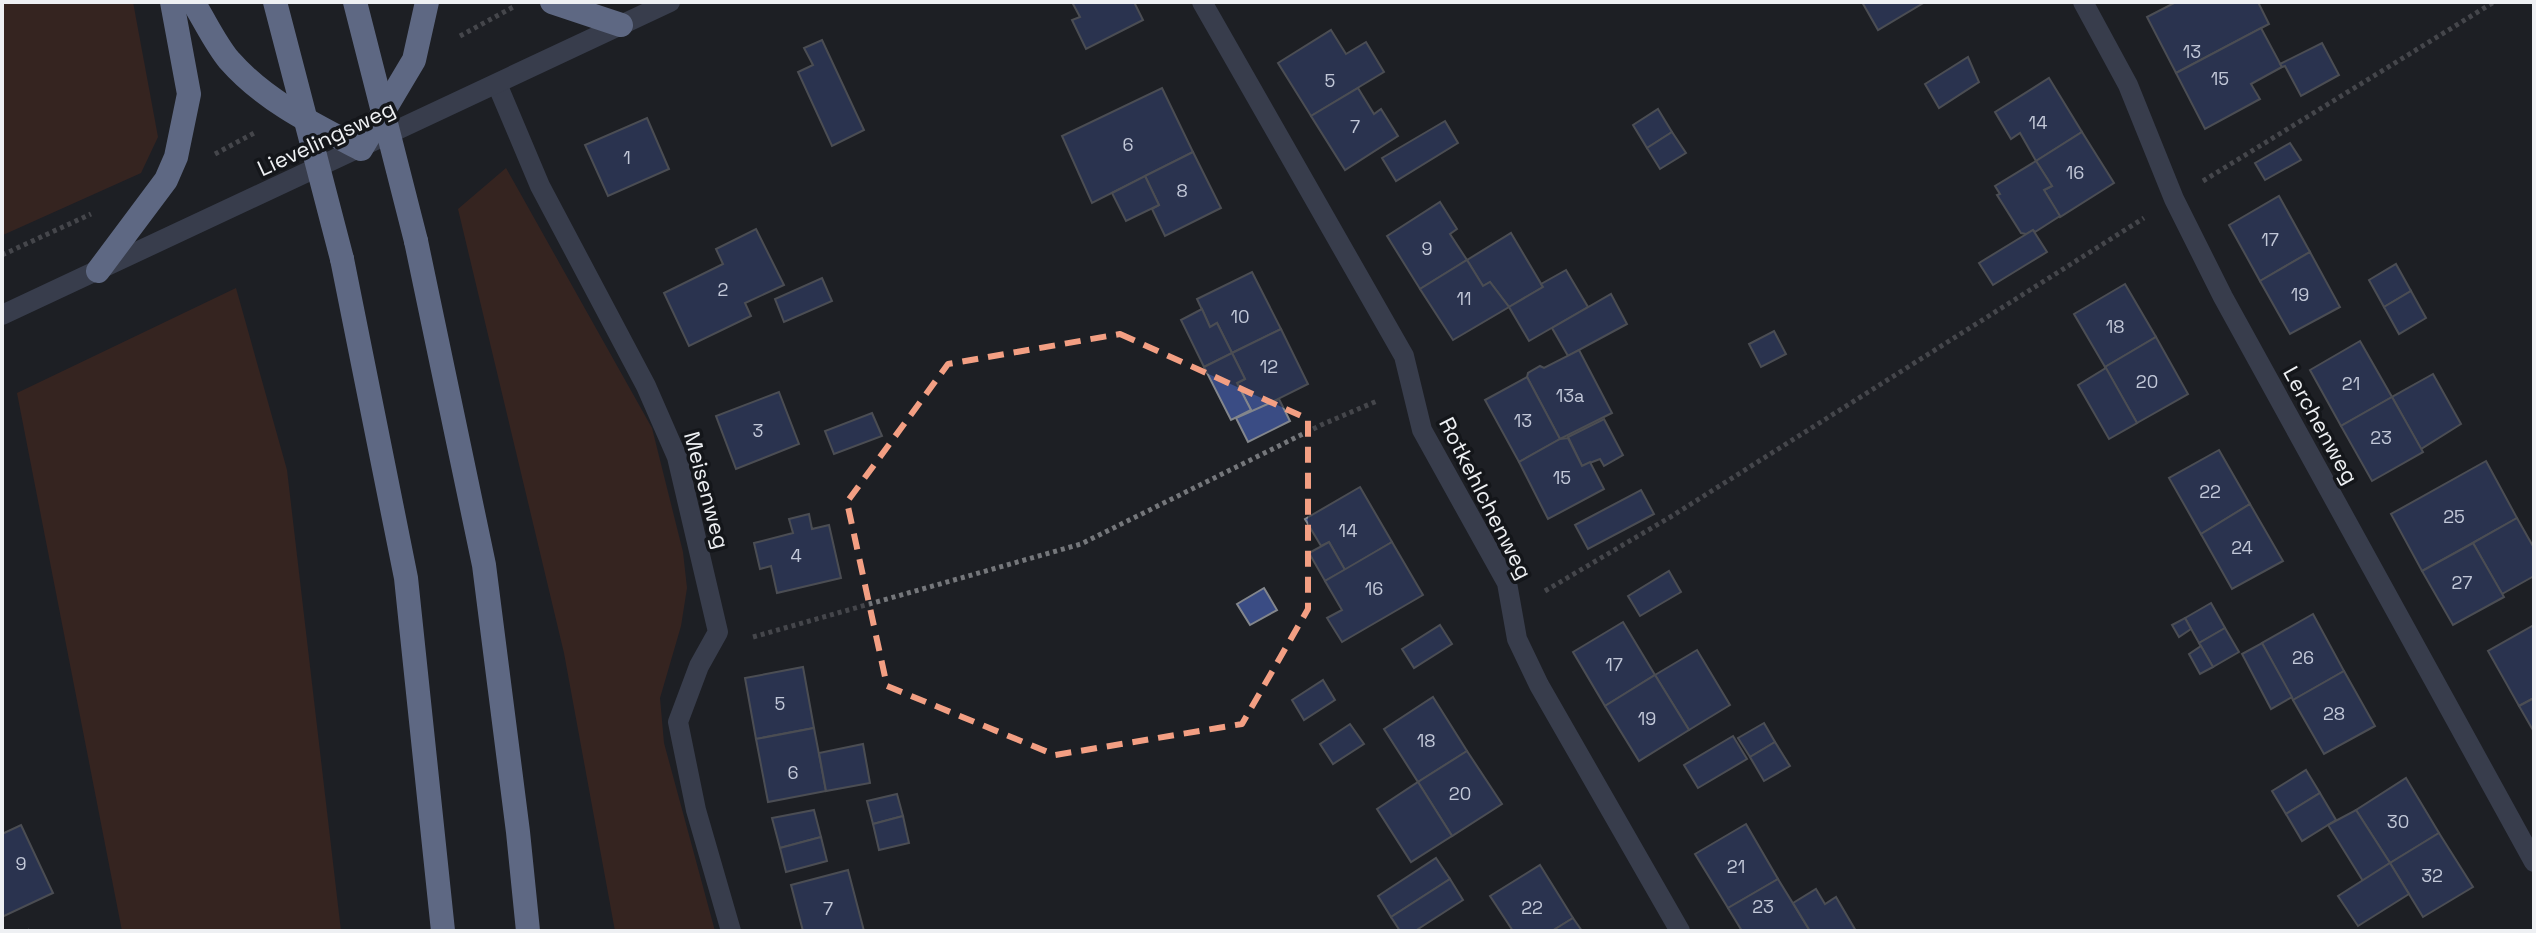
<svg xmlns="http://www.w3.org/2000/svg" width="2536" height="933" viewBox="0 0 2536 933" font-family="'Space Grotesk',sans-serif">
<rect width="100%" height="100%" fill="#1d1f24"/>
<g fill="#532a1c">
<path d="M2 2H133L158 137 141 173 3 235Z"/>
<path d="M506 168 652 428 683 552 687 588 681 626 660 698 664 743 715 931H615L564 653 458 209Z"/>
<path d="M236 288 287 470 341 931H122L17 393Z"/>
</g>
<g fill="#3a4c84" stroke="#83868c" stroke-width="2">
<path d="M1072 2H1134L1143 20 1086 49 1072 20 1080 17Z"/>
<path d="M1862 2H1925L1878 30Z"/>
<path d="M2176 2H2258L2269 24 2176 73 2147 17Z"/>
<path d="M2261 28 2282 67 2251 84 2260 99 2205 129 2176 73Z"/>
<path d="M1331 30 1346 54 1366 42 1384 72 1311 116 1278 63Z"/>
<path d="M822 40 864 130 832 146 798 72 813 65 804 48Z"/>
<path d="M2322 43 2339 75 2301 96 2285 66 2282 67 2280 64Z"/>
<path d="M1968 57 1979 82 1939 108 1925 84Z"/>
<path d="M2049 78 2082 132 2036 161 2020 133 2011 139 1995 112Z"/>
<path d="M1162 88 1193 152 1092 203 1062 136Z"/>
<path d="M1358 88 1374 114 1381 109 1398 136 1345 170 1311 116Z"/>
<path d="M1658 109 1672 132 1647 148 1633 125Z"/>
<path d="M647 118 669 169 608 196 585 145Z"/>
<path d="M1445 121 1458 143 1396 181 1382 158Z"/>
<path d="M1672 132 1686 153 1660 169 1647 148Z"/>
<path d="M2082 132 2114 183 2060 217 2044 190 2052 186 2036 161Z"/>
<path d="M2290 143 2301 160 2265 180 2255 163Z"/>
<path d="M1193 152 1221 208 1165 236 1152 209 1159 205 1145 176Z"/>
<path d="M2036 161 2052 186 2044 190 2060 216 2035 232 2033 230 2026 234 2021 233 1997 195 2000 194 1995 186Z"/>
<path d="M1145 176 1159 205 1126 221 1112 193Z"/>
<path d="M2279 196 2310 252 2260 281 2229 225Z"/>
<path d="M1440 202 1457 229 1450 234 1467 260 1420 289 1387 236Z"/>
<path d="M756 229 784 285 745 303 751 316 689 346 664 293 723 264 716 249Z"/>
<path d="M2033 230 2047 252 1993 285 1979 263Z"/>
<path d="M1511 233 1543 287 1509 307 1490 282 1483 286 1467 260Z"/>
<path d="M2310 252 2340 307 2290 334 2260 281Z"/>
<path d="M1467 260 1483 286 1490 282 1509 307 1453 340 1420 289Z"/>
<path d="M2396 264 2411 291 2384 307 2369 280Z"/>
<path d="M1566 270 1588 307 1529 341 1509 307 1543 287 1541 284Z"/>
<path d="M1252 272 1281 329 1232 353 1217 323 1210 327 1197 299Z"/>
<path d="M822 278 832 301 784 322 775 299Z"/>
<path d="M2125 284 2156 337 2105 367 2074 314Z"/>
<path d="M2411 291 2426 318 2399 334 2384 307Z"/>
<path d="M1611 294 1627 324 1568 356 1552 328Z"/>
<path d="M1202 309 1210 327 1217 323 1232 353 1204 367 1181 320Z"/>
<path d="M1281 329 1308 384 1252 412 1237 383 1245 379 1232 353Z"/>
<path d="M1774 331 1786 354 1761 367 1749 344Z"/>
<path d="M2156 337 2188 394 2137 423 2105 367Z"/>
<path d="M2360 341 2392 397 2341 426 2310 370Z"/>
<path d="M1579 350 1612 413 1560 439 1527 377 1528 373 1540 366 1544 368Z"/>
<path d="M1232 353 1245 379 1237 383 1251 410 1231 420 1204 367Z"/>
<path d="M2106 368 2137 423 2109 439 2078 385Z"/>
<path d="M2433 374 2461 424 2421 449 2392 397Z"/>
<path d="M1527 377 1560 439 1519 462 1485 400Z"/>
<path d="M779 392 799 444 736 469 716 416Z"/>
<path d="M2392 397 2423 452 2372 481 2341 426Z"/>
<path d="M1279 399 1290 421 1248 442 1236 418Z"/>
<path d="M872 413 882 436 834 454 825 431Z"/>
<path d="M1604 419 1623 455 1604 466 1600 459 1582 466 1568 437Z"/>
<path d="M1568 438 1582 466 1590 462 1604 489 1548 519 1519 462 1560 439Z"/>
<path d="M2219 450 2250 504 2201 534 2169 478Z"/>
<path d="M2486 461 2517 518 2422 571 2391 514Z"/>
<path d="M1360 487 1392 542 1345 570 1329 542 1321 546 1305 519Z"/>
<path d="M1641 490 1654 514 1588 549 1575 525Z"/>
<path d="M2250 504 2283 561 2232 589 2201 534Z"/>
<path d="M809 514 812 529 829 525 841 578 777 593 771 566 760 569 754 543 793 533 789 519Z"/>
<path d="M2517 518 2534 548V576L2502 594 2473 543Z"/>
<path d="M1329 542 1345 570 1325 581 1309 553Z"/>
<path d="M1392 542 1423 595 1342 642 1327 618 1342 610 1325 581Z"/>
<path d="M2473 543 2504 597 2453 625 2422 571Z"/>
<path d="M1669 571 1681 592 1640 616 1628 596Z"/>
<path d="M1264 588 1277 610 1250 625 1237 604Z"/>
<path d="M2211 603 2225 628 2199 643 2185 618Z"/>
<path d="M2313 614 2344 671 2293 700 2262 643Z"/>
<path d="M2185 618 2191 629 2179 637 2172 625Z"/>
<path d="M1623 622 1655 675 1605 706 1573 652Z"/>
<path d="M1440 625 1452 644 1414 668 1402 649Z"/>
<path d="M2534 625V698L2519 706 2488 651Z"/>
<path d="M2225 628 2239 652 2213 667 2199 643Z"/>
<path d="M2262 643 2292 697 2271 709 2242 654Z"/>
<path d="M2201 646 2213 667 2200 674 2189 654Z"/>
<path d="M1697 650 1730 705 1689 730 1655 675Z"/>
<path d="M803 667 814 728 756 739 745 678Z"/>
<path d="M2344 671 2375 726 2324 754 2293 700Z"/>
<path d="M1655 675 1689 730 1639 761 1605 706Z"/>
<path d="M1323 680 1335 700 1304 720 1292 700Z"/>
<path d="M1433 697 1467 751 1418 782 1384 729Z"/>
<path d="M2534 698V732L2519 706Z"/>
<path d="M1764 723 1775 742 1750 757 1738 738Z"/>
<path d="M1350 724 1364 744 1333 764 1320 744Z"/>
<path d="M814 728 826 791 768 802 756 739Z"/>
<path d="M1733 736 1747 759 1698 788 1684 765Z"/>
<path d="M1775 742 1790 766 1764 781 1750 757Z"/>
<path d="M863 744 870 783 826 791 819 753Z"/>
<path d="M1467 751 1502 804 1452 836 1418 782Z"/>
<path d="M2306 770 2320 793 2286 814 2272 791Z"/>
<path d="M2406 778 2439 833 2390 863 2356 810Z"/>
<path d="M1418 782 1452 836 1411 862 1377 809Z"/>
<path d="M2320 793 2336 820 2302 841 2286 814Z"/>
<path d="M897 794 903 816 873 824 867 801Z"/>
<path d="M814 810 821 837 780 848 772 818Z"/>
<path d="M2356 810 2390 863 2363 881 2328 825Z"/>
<path d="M903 816 909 843 879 850 873 824Z"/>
<path d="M1746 824 1778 879 1728 908 1695 854Z"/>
<path d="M21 825 53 893 2 917V834Z"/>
<path d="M2439 833 2473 887 2423 917 2390 863Z"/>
<path d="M821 837 827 861 786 872 780 848Z"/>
<path d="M1436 858 1450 879 1391 917 1378 896Z"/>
<path d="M2390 863 2409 894 2358 926 2338 896Z"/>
<path d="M1540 865 1573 918 1552 931H1513L1490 896Z"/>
<path d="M848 870 864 931H803L791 885Z"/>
<path d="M1450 879 1463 900 1415 931H1400L1391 917Z"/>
<path d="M1778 879 1810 931H1742L1728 908Z"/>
<path d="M1816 889 1825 904 1836 897 1856 931H1810L1793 903Z"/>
<path d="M1573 918 1582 931H1552Z"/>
</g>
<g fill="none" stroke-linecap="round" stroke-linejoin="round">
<g stroke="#75777b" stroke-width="5" stroke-dasharray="4 4" stroke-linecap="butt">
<path d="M460 36 515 6"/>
<path d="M215 154 256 132"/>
<path d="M2203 181 2494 2"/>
<path d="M2 255 91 214"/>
<path d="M1545 591 1672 516 2144 218"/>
<path d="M753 637 1081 544 1321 425 1377 401"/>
<path d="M28 931H29"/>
</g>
<g stroke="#59627c" stroke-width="20">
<path d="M1202 2 1404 356 1422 430 1507 583 1517 639 1539 685 1680 931"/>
<path d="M2083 2 2128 85 2174 199 2223 297 2534 862"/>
<path d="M497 84 540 186 646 386 677 457 718 632 699 666 678 722 696 810 731 931"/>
</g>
<path stroke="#59627c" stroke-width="20" d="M2 315 670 2"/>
<g stroke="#aec2f5" stroke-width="24">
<path d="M193 2C205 21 215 43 229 60 265 101 313 124 361 149L414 60 427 2"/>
<path d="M552 2 621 25"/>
<path d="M416 241 484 565 518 832 528 931"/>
<path d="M342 259 406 578 443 931"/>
<path d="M98 271 166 180 176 157 189 94 172 2"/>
</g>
<g stroke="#aec2f5" stroke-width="24">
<path d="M275 2 342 259"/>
<path d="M355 2 416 241"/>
</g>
</g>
<path d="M0 0H2536V933H0ZM1120 334 1308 419V609L1242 724 1055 755 887 686 847 502 948 364Z" fill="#1d1f24" fill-opacity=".55" fill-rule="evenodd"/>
<path fill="none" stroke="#f39f83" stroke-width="6" stroke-dasharray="16 10" stroke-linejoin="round" d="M1120 334 1308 419V609L1242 724 1055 755 887 686 847 502 948 364Z"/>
<g text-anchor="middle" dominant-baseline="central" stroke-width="7" stroke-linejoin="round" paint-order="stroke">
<g font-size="18" fill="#c1c7d7">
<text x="2192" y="51">13</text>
<text x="2220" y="78">15</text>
<text x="1330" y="80">5</text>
<text x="2038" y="122">14</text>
<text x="1355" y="126">7</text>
<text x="1128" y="144">6</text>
<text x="627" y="157">1</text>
<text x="2075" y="172">16</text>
<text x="1182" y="190">8</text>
<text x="2270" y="239">17</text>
<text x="1427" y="248">9</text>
<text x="723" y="289">2</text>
<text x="2300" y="294">19</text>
<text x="1464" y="298">11</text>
<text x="1240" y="316">10</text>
<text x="2115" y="326">18</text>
<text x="1269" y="366">12</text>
<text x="2147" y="381">20</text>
<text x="2351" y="383">21</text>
<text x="1570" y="395">13a</text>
<text x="1523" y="420">13</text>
<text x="758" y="430">3</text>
<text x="2381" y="437">23</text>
<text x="1562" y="477">15</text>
<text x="2210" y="491">22</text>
<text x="2454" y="516">25</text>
<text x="1348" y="530">14</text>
<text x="2242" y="547">24</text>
<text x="796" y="555">4</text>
<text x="2462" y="582">27</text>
<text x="1374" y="588">16</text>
<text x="2303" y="657">26</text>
<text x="1614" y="664">17</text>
<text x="780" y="703">5</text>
<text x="2334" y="713">28</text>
<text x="1647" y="718">19</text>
<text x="1426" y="740">18</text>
<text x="793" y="772">6</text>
<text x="1460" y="793">20</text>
<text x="2398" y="821">30</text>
<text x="21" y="863">9</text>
<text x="1736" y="866">21</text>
<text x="2432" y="875">32</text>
<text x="1763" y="906">23</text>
<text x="1532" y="907">22</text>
<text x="828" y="908">7</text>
</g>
<g font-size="22" fill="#eef0f3" stroke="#14161a">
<text transform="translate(326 138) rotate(-25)">Lievelingsweg</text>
<text transform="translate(2321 425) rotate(61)">Lerchenweg</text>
<text transform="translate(707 490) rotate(75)">Meisenweg</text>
<text transform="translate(1486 498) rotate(63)">Rotkehlchenweg</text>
</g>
</g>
<rect width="2536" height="933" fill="none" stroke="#eef0f3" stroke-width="8"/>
</svg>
